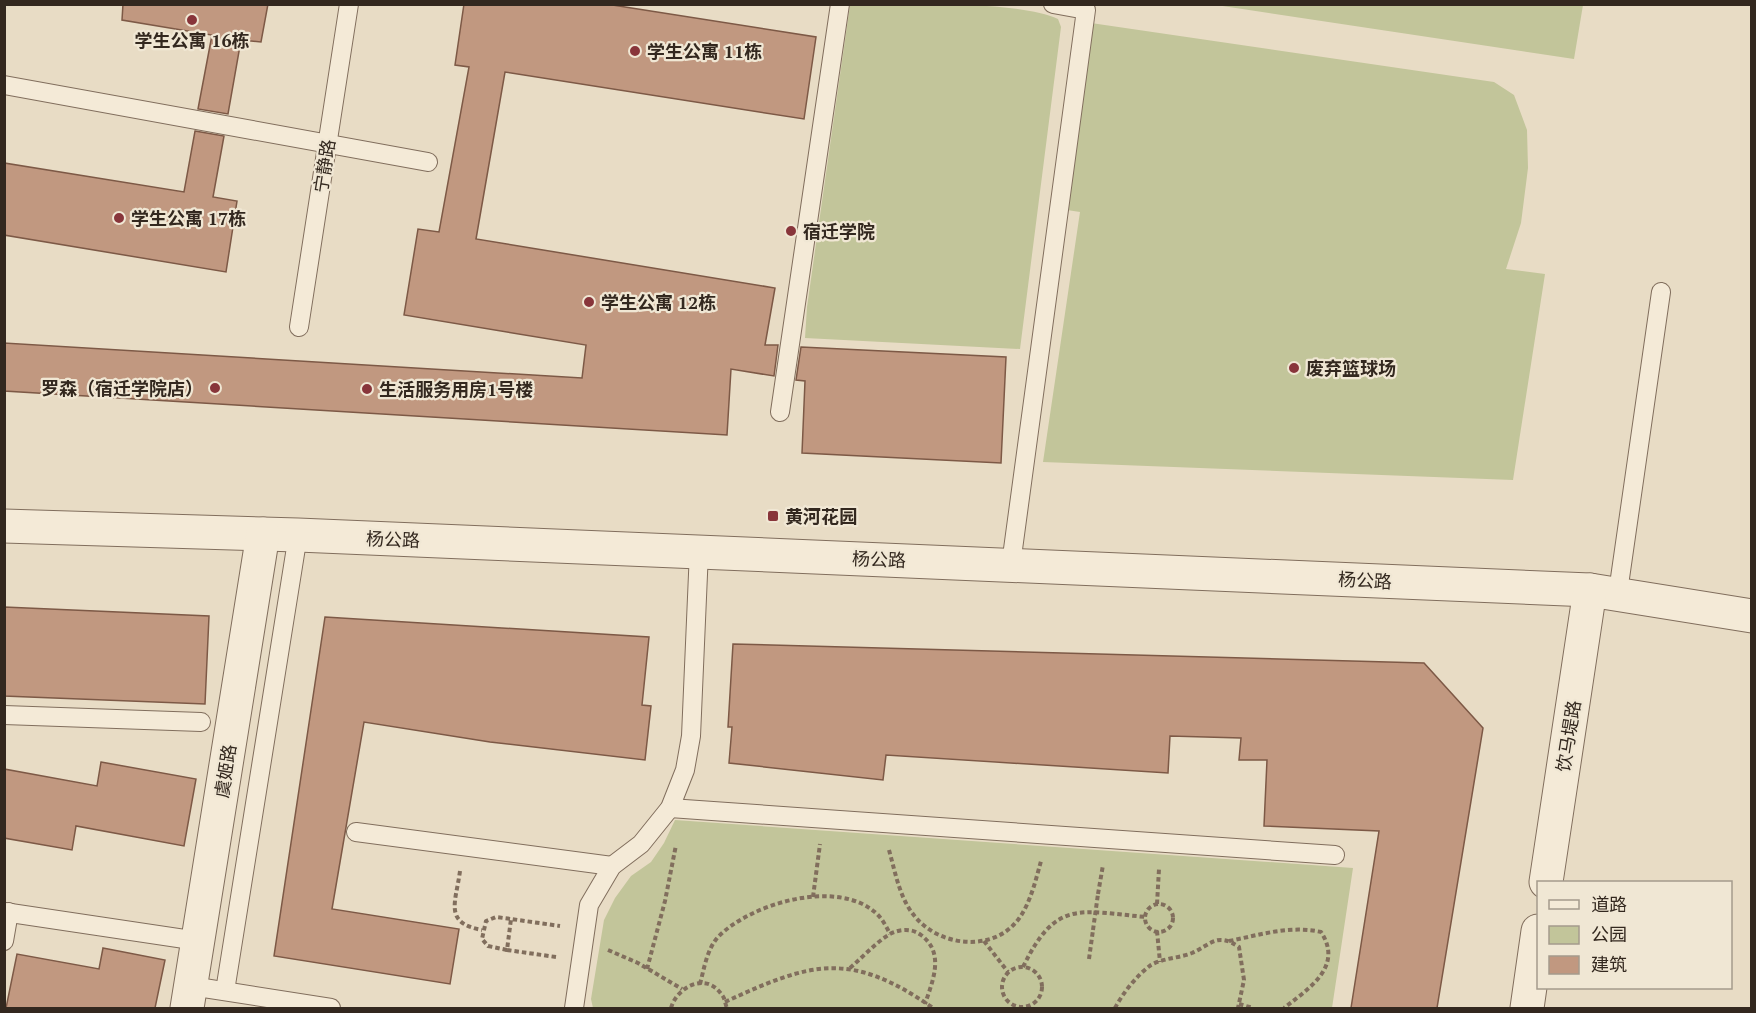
<svg xmlns="http://www.w3.org/2000/svg" width="1756" height="1013" viewBox="0 0 1756 1013" font-family="'PT Serif','Noto Sans SC',serif">
<rect width="100%" height="100%" fill="#e8dcc5"/>
<g fill="#c2c59a">
<path d="M850 5C900 4 1017 0 1058 19L1061 27 1020 349 805 338 807 307Z"/>
<path d="M1216 5H1583L1574 59Z"/>
<path d="M1091 23 1494 82 1514 95 1527 130 1528 168 1521 223 1506 269 1545 274 1513 480 1043 462 1080 212 1067 210Z"/>
<path d="M675 820 1353 868 1332 1008H593L591 999 604 920 615 898 631 876 651 862 664 843Z"/>
</g>
<g fill="#c19880" stroke="#7d5946" stroke-width="1.5">
<path d="M123 4H268L261 42 241 40 228 114 198 109 212 35 122 20Z"/>
<path d="M464 4H606L816 37 804 119 505 72 476 239 775 288 765 345H778L774 376 731 369 727 435 4 391V343L582 378 586 345 404 315 418 229 439 232 469 67 455 65Z"/>
<path d="M195 131 224 136 213 197 237 201 226 272 4 235V163L184 192Z"/>
<path d="M801 347 1006 357 1001 463 802 453 805 381 796 380Z"/>
<path d="M4 607 209 616 205 704 4 696Z"/>
<path d="M325 617 649 637 642 705 651 706 645 760 490 742 364 722 332 909 459 929 450 984 274 956Z"/>
<path d="M733 644 1424 663 1483 728 1437 1008H1351L1379 831 1264 826 1267 760H1239L1241 738 1170 736 1168 773 886 755 883 780 729 763 732 727H728Z"/>
<path d="M101 762 196 779 184 846 76 826 72 850 4 838V769L97 786Z"/>
<path d="M103 948 165 960 155 1008H6L17 954 99 969Z"/>
</g>
<g fill="none" stroke-linecap="round" stroke-linejoin="round">
<defs>
<g id="lane">
<path d="M4 85 428 162"/>
<path d="M299 327 349 4"/>
<path d="M780 412 840 4"/>
<path d="M1011 564 1086 10 1053 4"/>
<path d="M1618 592 1661 292"/>
<path d="M4 715 201 722"/>
<path d="M670 808 1335 855"/>
<path d="M356 832 612 866"/>
<path d="M4 912 198 941"/>
<path d="M4 941 9 912"/>
<path d="M191 986 331 1008"/>
<path d="M225 991 298 535"/>
<path d="M574 1008 589 905 612 866 641 844 670 808 685 770 691 736 699 551"/>
</g>
<g id="street">
<path d="M4 526 298 535 1590 590 1752 616"/>
<path d="M1546 882 1590 590"/>
<path d="M187 1008 263 534"/>
<path d="M1527 1008 1538 931"/>
</g>
</defs>
<use href="#lane" stroke="#816e5d" stroke-width="20"/>
<use href="#street" stroke="#816e5d" stroke-width="35"/>
<g stroke="#816e5d" stroke-width="4" stroke-dasharray="4.5 3" stroke-linecap="butt">
<path d="M889 850C895 871 899 896 913 914 937 947 995 954 1020 917 1031 901 1036 879 1041 861"/>
<path d="M460 871C456 902 443 923 482 930"/>
<path d="M1098 894 1103 865"/>
<path d="M813 897 820 844"/>
<path d="M1157 904 1159 869"/>
<circle cx="1159" cy="918" r="14"/>
<path d="M1157 931 1160 962"/>
<path d="M984 941 1008 972"/>
<path d="M1229 941C1260 935 1289 925 1321 932 1344 967 1308 989 1284 1008"/>
<path d="M507 950 488 946 482 939 486 921 496 917 511 919"/>
<path d="M608 950 638 963 682 989"/>
<path d="M556 957 507 950 511 919 560 926"/>
<path d="M1089 959 1093 930"/>
<path d="M1023 967C1056 899 1079 911 1146 917"/>
<circle cx="1022" cy="987" r="20"/>
<path d="M850 968C863 957 875 943 890 934 900 929 912 928 921 935 945 953 933 980 925 1004"/>
<path d="M647 969 665 901 676 845"/>
<path d="M700 984C704 969 707 949 718 937 751 903 840 877 878 915 883 920 887 928 890 934"/>
<path d="M725 1002C811 962 850 950 933 1008"/>
<path d="M1239 1004 1253 1008"/>
<path d="M671 1008C677 987 706 971 722 995 725 998 725 1004 727 1008"/>
<path d="M1115 1008C1123 993 1137 975 1151 965 1163 958 1180 958 1192 953 1212 944 1217 932 1239 947L1244 980 1238 1008"/>
</g>
<use href="#lane" stroke="#f4ead7" stroke-width="18"/>
<use href="#street" stroke="#f4ead7" stroke-width="33"/>
<path stroke="#816e5d" stroke-width="4" stroke-dasharray="4.5 3" stroke-linecap="butt" d="M1093 930 1098 894"/>
</g>
<g fill="#88353a" stroke="#f0e7d4" stroke-width="2">
<circle cx="192" cy="20" r="6"/>
<circle cx="635" cy="51" r="6"/>
<circle cx="119" cy="218" r="6"/>
<circle cx="791" cy="231" r="6"/>
<circle cx="589" cy="302" r="6"/>
<circle cx="1294" cy="368" r="6"/>
<circle cx="215" cy="388" r="6"/>
<circle cx="367" cy="389" r="6"/>
<rect x="767" y="510" width="12" height="12" rx="3"/>
</g>
<g text-anchor="middle" dominant-baseline="central" stroke-width="4.5" stroke-linejoin="round" paint-order="stroke">
<g font-size="18" font-weight="bold" fill="#33281f" stroke="#f0e7d4" text-anchor="start">
<text x="192" y="40" text-anchor="middle">学生公寓 16栋</text>
<text x="647" y="51">学生公寓 11栋</text>
<text x="131" y="218">学生公寓 17栋</text>
<text x="803" y="231">宿迁学院</text>
<text x="601" y="302">学生公寓 12栋</text>
<text x="1306" y="368">废弃篮球场</text>
<text x="203" y="388" text-anchor="end">罗森（宿迁学院店）</text>
<text x="379" y="389">生活服务用房1号楼</text>
<text x="785" y="516">黄河花园</text>
</g>
<g font-size="18" fill="#33281f" stroke="#f0e7d4">
<text transform="translate(324 166) rotate(-81)">宁静路</text>
<text transform="translate(393 539) rotate(2)">杨公路</text>
<text transform="translate(879 559) rotate(2)">杨公路</text>
<text transform="translate(1365 580) rotate(3)">杨公路</text>
<text transform="translate(1568 736) rotate(-81)">饮马堤路</text>
<text transform="translate(225 771) rotate(-81)">虞姬路</text>
</g>
</g>
<rect width="1756" height="1013" fill="none" stroke="#33281f" stroke-width="12"/>
<rect x="1537" y="881" width="195" height="108" fill="#f0e7d4" stroke="#a49b8c" stroke-width="1.5"/>
<rect x="1549" y="900" width="30" height="9" fill="#f4ead7" stroke="#a49b8c" stroke-width="1.5"/>
<text x="1591" y="911" font-size="18" fill="#33281f">道路</text>
<rect x="1549" y="926" width="30" height="18" fill="#c2c59a" stroke="#a49b8c" stroke-width="1.5"/>
<text x="1591" y="941" font-size="18" fill="#33281f">公园</text>
<rect x="1549" y="956" width="30" height="18" fill="#c19880" stroke="#a49b8c" stroke-width="1.5"/>
<text x="1591" y="971" font-size="18" fill="#33281f">建筑</text>
</svg>
